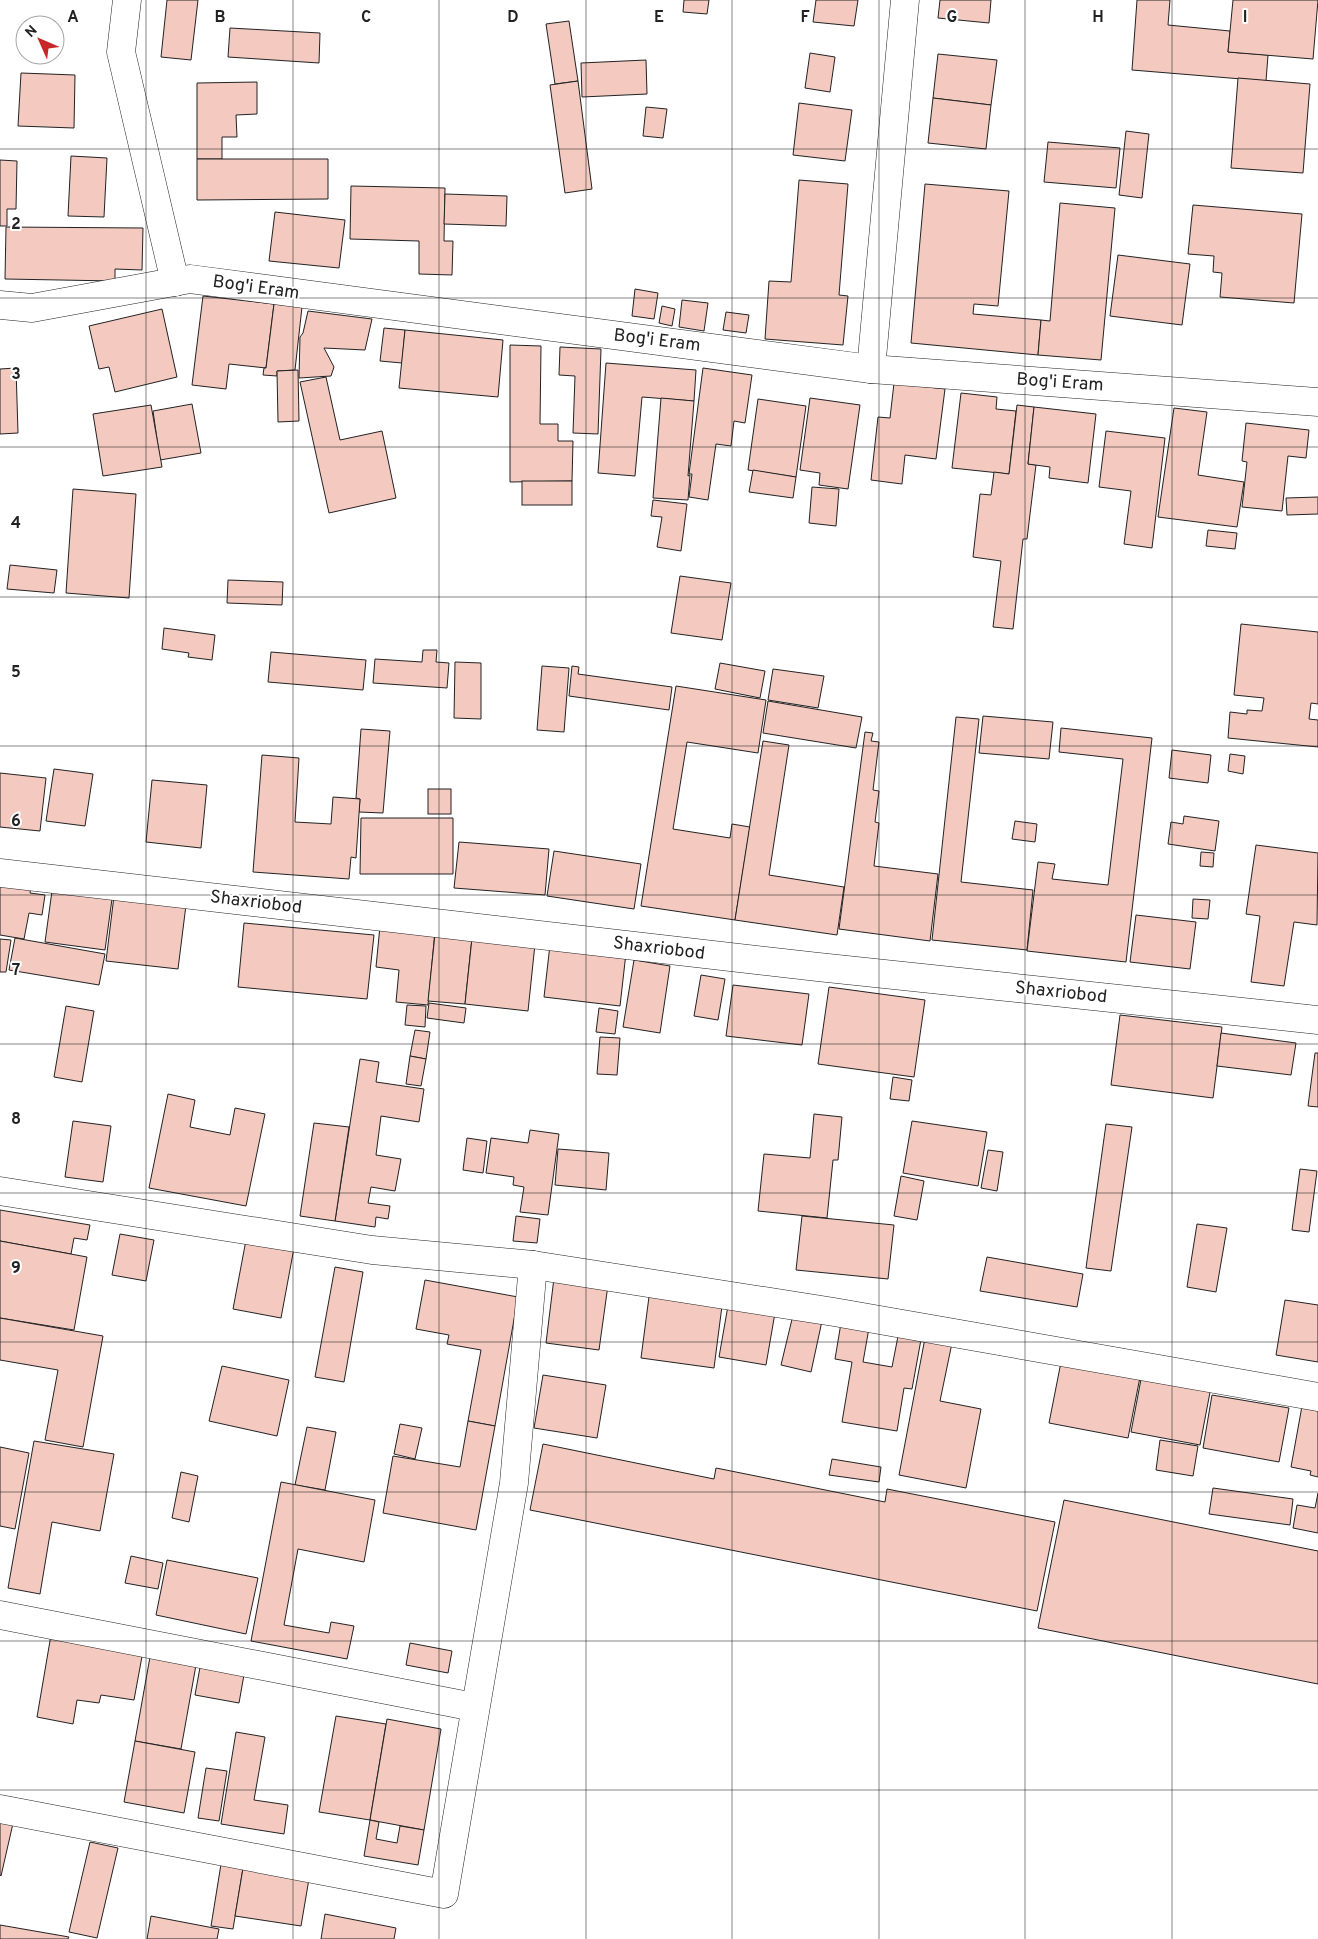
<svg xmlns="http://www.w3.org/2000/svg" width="1318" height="1939" viewBox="0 0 1318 1939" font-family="Overpass,sans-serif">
<rect width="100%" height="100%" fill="#fff"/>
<g fill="#f3c9c0" stroke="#222">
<path d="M167 0H198L191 60 161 57Z"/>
<path d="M684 0H709L707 14 683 12Z"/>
<path d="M816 0H858L854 26 813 22Z"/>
<path d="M940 0H991L989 23 938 18Z"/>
<path d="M1137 0H1170L1168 25 1230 31 1228 52 1268 55 1266 81 1132 70Z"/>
<path d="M1233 0H1318L1313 59 1228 52Z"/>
<path d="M569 21 578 81 555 84 546 24Z"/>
<path d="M230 28 320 33 319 63 228 57Z"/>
<path d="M810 53 835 57 830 92 805 88Z"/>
<path d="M938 54 997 60 991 105 933 98Z"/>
<path d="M646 60 647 94 582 97 581 63Z"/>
<path d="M21 73 75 75 74 128 18 126Z"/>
<path d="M1238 78 1310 84 1303 173 1231 168Z"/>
<path d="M578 81 592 189 565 193 550 85Z"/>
<path d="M257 82V114L236 115 237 137H222V159H197V83Z"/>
<path d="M933 98 991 105 986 149 928 143Z"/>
<path d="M799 103 852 110 845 161 793 155Z"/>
<path d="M646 107 667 109 663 138 643 136Z"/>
<path d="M1126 131 1149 134 1142 198 1119 195Z"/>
<path d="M1048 142 1120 148 1116 188 1044 182Z"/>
<path d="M71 156 107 158 104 217 68 216Z"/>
<path d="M197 159H328V199L197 200Z"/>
<path d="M0 160 17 161 16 209H7V226H0Z"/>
<path d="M799 180 848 184 839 295 848 296 843 345 765 339 769 281 791 282Z"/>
<path d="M925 184 1009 191 998 306 974 304 973 314 1041 320 1038 355 911 343Z"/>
<path d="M351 186 445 188 444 241H453L452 275 419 274V241L350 239Z"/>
<path d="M445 194 507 196 506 226 444 224Z"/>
<path d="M1060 203 1115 208 1101 360 1038 355 1041 320 1050 321Z"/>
<path d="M1193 205 1302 214 1294 303 1220 297 1222 273 1213 272 1214 256 1188 254Z"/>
<path d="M275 212 345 220 339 268 269 261Z"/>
<path d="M6 227 143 228 142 270 115 269V281L5 279Z"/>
<path d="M1118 255 1190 264 1182 325 1110 316Z"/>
<path d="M635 289 658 293 654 319 632 316Z"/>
<path d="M203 296 274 304 266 368 229 364 226 389 192 385Z"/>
<path d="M682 300 708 303 704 331 679 327Z"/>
<path d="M274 304 302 307 295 370 277 371V376L263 375 264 368H266Z"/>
<path d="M662 306 675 309 672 326 659 323Z"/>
<path d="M162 309 177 377 115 392 109 367 99 369 89 326Z"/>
<path d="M308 311 372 319 365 350 324 348 334 367 331 376 299 378 300 337 303 333Z"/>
<path d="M726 312 749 315 746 333 723 330Z"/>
<path d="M384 328 405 330 402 363 380 361Z"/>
<path d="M405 330 503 340 498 397 399 388Z"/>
<path d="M510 345 541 346 540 424H558V441H573L572 481 510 482Z"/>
<path d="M560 347 601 349 598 434 573 433 575 376 559 375Z"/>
<path d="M606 363 696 370 694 401 642 397 635 476 598 473Z"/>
<path d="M16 368 18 433 0 434V369Z"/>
<path d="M703 368 752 375 745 423 734 421 731 446 716 444 708 500 689 497 692 474H689Z"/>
<path d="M298 370 299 421 278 422 277 371Z"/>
<path d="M326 377 340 440 382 431 396 498 329 513 300 382Z"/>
<path d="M894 383 945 389 936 459 905 455 902 484 871 480 878 417 890 418Z"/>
<path d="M961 393 997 397 996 409 1016 411 1009 474 952 468Z"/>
<path d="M661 398 694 401 688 476 690 475 688 500 653 498Z"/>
<path d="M810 398 860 405 848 489 819 485 820 473 800 470Z"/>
<path d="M758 399 806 406 796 477 748 470Z"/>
<path d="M192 404 201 453 160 460 153 411Z"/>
<path d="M151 405 162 467 103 476 93 414Z"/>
<path d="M1017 405 1034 407 1028 464 1036 465 1027 539H1023L1013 629 993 627 1001 561 973 557 980 494 991 495 994 472 1009 474Z"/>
<path d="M1034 407 1096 414 1088 483 1049 478 1050 467 1028 464Z"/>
<path d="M1174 408 1207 412 1198 475 1244 482 1237 527 1158 517Z"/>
<path d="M1246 423 1309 430 1306 458 1288 456 1282 511 1242 507 1247 462 1242 461Z"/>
<path d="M1106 431 1165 438 1152 548 1124 544 1131 491 1099 487Z"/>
<path d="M753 470 796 477 793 498 749 492Z"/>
<rect x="522" y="481" width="50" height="24"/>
<path d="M812 487 839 489 836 526 809 523Z"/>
<path d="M73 489 136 494 129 598 66 593Z"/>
<path d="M1318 497V514L1287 515 1286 498Z"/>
<path d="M653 500 687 504 681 551 657 547 662 517 651 516Z"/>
<path d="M1208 530 1237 533 1235 549 1206 546Z"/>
<path d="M10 565 57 570 54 593 7 589Z"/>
<path d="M680 576 731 583 722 640 671 633Z"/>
<path d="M228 580 283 582 282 605 227 603Z"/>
<path d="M1241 624 1318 632V704L1311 703 1309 719 1318 720V747L1228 738 1230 712 1247 714V710L1262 711 1264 698 1234 695Z"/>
<path d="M164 628 215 635 212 660 188 657 189 653 162 649Z"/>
<path d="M423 650H437L436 662 449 663 447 688 373 683 375 659 422 662Z"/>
<path d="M271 652 366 660 363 690 268 682Z"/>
<path d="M455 662 481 663V719L454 718Z"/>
<path d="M720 663 765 671 760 698 715 689Z"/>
<path d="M542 666 569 668 564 732 537 730Z"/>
<path d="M572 666 579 667 578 674 672 687 669 710 569 696Z"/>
<path d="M773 669 824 676 818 708 768 700Z"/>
<path d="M676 686 766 700 758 753 687 742 673 829 730 838 732 824 750 827 735 920 641 906Z"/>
<path d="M768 701 862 717 856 748 763 733Z"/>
<path d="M983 716 1053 722 1049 759 979 753Z"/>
<path d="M956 717 979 719 961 882 1033 890 1027 950 932 940Z"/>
<path d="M1061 728 1152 738 1126 962 1027 951 1038 862 1055 864 1052 879 1108 885 1123 759 1059 752Z"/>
<path d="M361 729 390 731 383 813 359 812 360 799 356 798Z"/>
<path d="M865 732 873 733 871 741 879 742 873 790 879 791 875 822 879 823 874 866 938 874 930 941 839 929Z"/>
<path d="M763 741 789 745 769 875 844 887 837 935 735 920Z"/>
<path d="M1172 750 1211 755 1208 783 1169 778Z"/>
<path d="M1230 754 1245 756 1243 774 1228 771Z"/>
<path d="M262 755 299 758 295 822 331 824 333 797 360 799 356 858 351 857 349 879 253 872Z"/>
<path d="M54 769 93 774 85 826 46 821Z"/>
<path d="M0 773 46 778 40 831 0 827Z"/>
<path d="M152 780 207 785 201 848 146 842Z"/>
<rect x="428" y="789" width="23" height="25"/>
<path d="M1184 816 1219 821 1215 851 1168 844 1171 822 1183 824Z"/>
<path d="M361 818H453V874H360Z"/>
<path d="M1015 821 1037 824 1035 842 1012 839Z"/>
<path d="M459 842 549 849 545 895 454 888Z"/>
<path d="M1256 845 1318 853 1317 925 1294 922 1284 986 1251 982 1260 916 1246 914Z"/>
<path d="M554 851 641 864 634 909 547 896Z"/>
<path d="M1201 852 1214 853 1213 867 1200 866Z"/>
<path d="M0 882 31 887 30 893 45 895 42 915 29 913 24 939 0 935Z"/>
<path d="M52 891 112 899 105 950 45 942Z"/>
<path d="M114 896 186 905 178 969 106 961Z"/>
<path d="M1193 899 1210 900 1208 919 1192 918Z"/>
<path d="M1136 915 1196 922 1190 969 1130 962Z"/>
<path d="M244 923 374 935 367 999 238 987Z"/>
<path d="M380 926 435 931 428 1005 396 1002 399 970 376 967Z"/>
<path d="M435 934 472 938 465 1004 428 1001Z"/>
<path d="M15 938 105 954 99 985 9 970Z"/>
<path d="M472 938 535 944 528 1011 465 1004Z"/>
<path d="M0 939 11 940 6 972H0Z"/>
<path d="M550 945 626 953 620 1006 544 997Z"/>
<path d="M634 960 670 966 660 1033 623 1027Z"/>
<path d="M701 975 725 979 718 1020 694 1016Z"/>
<path d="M733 985 809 994 802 1045 726 1036Z"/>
<path d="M829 987 925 1000 914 1077 818 1064Z"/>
<path d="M429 1003 466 1008 464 1023 427 1018Z"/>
<path d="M407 1005 426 1006 425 1027 405 1025Z"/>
<path d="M66 1006 94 1011 82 1082 54 1077Z"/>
<path d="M599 1008 618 1011 615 1034 596 1032Z"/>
<path d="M1120 1015 1222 1027 1213 1098 1111 1085Z"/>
<path d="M415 1030 430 1032 426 1059 410 1056Z"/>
<path d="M1221 1033 1296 1043 1291 1075 1217 1066Z"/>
<path d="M600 1037 620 1038 617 1075 597 1074Z"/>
<path d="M1315 1053H1318V1107L1308 1106Z"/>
<path d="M410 1056 426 1059 421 1086 406 1084Z"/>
<path d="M360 1059 379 1062 376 1082 424 1089 419 1122 381 1116 376 1155 401 1159 395 1191 371 1187 368 1203 390 1206 388 1219 376 1217 375 1227 335 1221Z"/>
<path d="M893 1077 912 1080 909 1101 890 1099Z"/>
<path d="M168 1094 195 1100 190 1127 230 1135 235 1108 265 1114 246 1206 149 1188Z"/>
<path d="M814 1114 842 1117 838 1160H833L827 1218 758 1211 764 1154 810 1158Z"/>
<path d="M73 1121 111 1126 103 1182 65 1177Z"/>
<path d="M912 1121 987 1132 978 1186 903 1173Z"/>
<path d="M314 1123 349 1127 335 1221 300 1216Z"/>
<path d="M1106 1124 1132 1127 1111 1271 1086 1268Z"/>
<path d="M530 1130 559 1134 548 1215 520 1212 524 1187 513 1185 514 1177 486 1173 491 1138 528 1143Z"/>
<path d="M467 1138 487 1141 483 1173 463 1170Z"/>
<path d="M558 1149 609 1153 606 1190 555 1185Z"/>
<path d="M988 1150 1003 1152 997 1191 981 1188Z"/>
<path d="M1300 1169 1317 1171 1309 1232 1292 1230Z"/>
<path d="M901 1176 924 1181 917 1220 894 1216Z"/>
<path d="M0 1210 90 1225 87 1240 74 1238 71 1254 0 1241Z"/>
<path d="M516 1216 540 1219 537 1243 513 1241Z"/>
<path d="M802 1216 894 1225 888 1279 796 1270Z"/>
<path d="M1197 1224 1227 1228 1216 1292 1187 1287Z"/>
<path d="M120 1234 154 1240 146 1281 112 1275Z"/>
<path d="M246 1240 294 1248 281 1318 233 1309Z"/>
<path d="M0 1241 87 1257 74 1330 0 1318Z"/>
<path d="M987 1257 1083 1274 1077 1307 980 1291Z"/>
<path d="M335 1267 363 1272 344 1382 315 1377Z"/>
<path d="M554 1278 608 1285 599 1350 546 1343Z"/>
<path d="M425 1280 518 1297 495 1426 468 1421 481 1350 447 1344 449 1335 416 1329Z"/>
<path d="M650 1289 723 1298 714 1368 641 1358Z"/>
<path d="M729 1300 776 1307 766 1365 719 1357Z"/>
<path d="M1285 1300 1318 1305V1362L1276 1355Z"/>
<path d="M793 1315 822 1321 811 1372 781 1365Z"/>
<path d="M0 1318 103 1336 83 1447 45 1440 58 1370 0 1360Z"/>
<path d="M841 1323 869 1328 863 1362 892 1367 899 1331 922 1334 912 1389 904 1388 897 1431 842 1422 852 1362 835 1359Z"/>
<path d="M925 1338 952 1343 940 1401 981 1409 966 1488 899 1475Z"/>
<path d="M1062 1357 1141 1372 1128 1438 1049 1423Z"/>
<path d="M222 1366 289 1380 277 1436 209 1421Z"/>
<path d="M1142 1374 1211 1387 1200 1445 1131 1432Z"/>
<path d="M543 1375 606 1385 597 1438 534 1428Z"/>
<path d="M1212 1395 1289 1408 1279 1462 1203 1448Z"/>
<path d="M1302 1406 1318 1409V1477L1310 1475 1311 1471 1291 1467Z"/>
<path d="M468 1421 495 1426 476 1530 383 1513 393 1456 460 1467Z"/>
<path d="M400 1424 422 1428 415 1459 394 1454Z"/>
<path d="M307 1427 336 1432 325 1490 295 1485Z"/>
<path d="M1160 1440 1198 1446 1193 1476 1156 1470Z"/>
<path d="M34 1441 114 1454 100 1531 52 1522 40 1594 8 1588Z"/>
<path d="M543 1444 714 1479 716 1468 885 1502 887 1489 1055 1522 1037 1611 530 1510Z"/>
<path d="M0 1447 29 1453 15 1529 0 1526Z"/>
<path d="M832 1459 881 1467 879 1482 829 1475Z"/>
<path d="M181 1472 198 1476 189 1522 172 1518Z"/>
<path d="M281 1482 375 1500 364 1562 298 1549 284 1625 329 1633 331 1622 354 1626 347 1659 251 1641Z"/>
<path d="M1213 1488 1293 1499 1290 1525 1209 1514Z"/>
<path d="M1318 1493V1533L1293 1528 1297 1505 1315 1508Z"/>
<path d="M1064 1500 1318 1551V1684L1038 1628Z"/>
<path d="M131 1556 163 1563 158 1589 125 1583Z"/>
<path d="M167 1560 258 1578 246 1634 156 1615Z"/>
<path d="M51 1635 143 1651 134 1700 101 1695 99 1703 77 1700 73 1724 37 1717Z"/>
<path d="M410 1643 452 1651 448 1673 406 1665Z"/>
<path d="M150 1657 196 1665 181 1749 135 1741Z"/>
<path d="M201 1662 245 1669 239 1703 195 1695Z"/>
<path d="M336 1716 386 1724 370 1820 319 1812Z"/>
<path d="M387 1719 441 1729 424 1830 370 1820Z"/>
<path d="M236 1732 265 1737 254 1800 288 1805 284 1834 221 1824Z"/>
<path d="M135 1741 195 1752 184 1813 124 1802Z"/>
<path d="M206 1768 227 1771 219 1821 198 1818Z"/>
<path d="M0 1816 14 1819 1 1876 0 1875Z"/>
<path d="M370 1820 379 1822 376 1839 397 1843 400 1826 424 1830 418 1865 364 1856Z"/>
<path d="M90 1842 118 1848 97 1938 69 1932Z"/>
<path d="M222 1858 244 1862 233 1929 211 1926Z"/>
<path d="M244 1862 310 1873 301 1926 235 1916Z"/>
<path d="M325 1914 396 1928 394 1939H321Z"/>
<path d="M151 1916 219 1929 217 1939H147Z"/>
<path d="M0 1925 69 1937 68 1939H0Z"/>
</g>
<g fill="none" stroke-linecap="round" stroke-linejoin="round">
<defs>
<g id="minor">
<path d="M127 0 121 52 175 282"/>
<path d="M0 305 32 308 190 279 871 369 1318 402"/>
<path d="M871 369 905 0"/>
<path d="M0 873 818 967 1318 1020"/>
<path d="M0 1191 372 1250 533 1265 834 1312 1318 1397"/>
<path d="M0 1615 474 1707"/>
<path d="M0 1809 444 1894 514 1483 533 1265"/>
</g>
</defs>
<use href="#minor" stroke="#222" stroke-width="29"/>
<use href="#minor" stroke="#fff" stroke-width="28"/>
</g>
<path fill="none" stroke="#222" stroke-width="1" stroke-opacity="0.55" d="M146 0V1939M293 0V1939M439 0V1939M586 0V1939M732 0V1939M879 0V1939M1025 0V1939M1172 0V1939M0 149H1318M0 298H1318M0 447H1318M0 597H1318M0 746H1318M0 895H1318M0 1044H1318M0 1193H1318M0 1342H1318M0 1492H1318M0 1641H1318M0 1790H1318"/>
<g text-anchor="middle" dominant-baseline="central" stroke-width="4" stroke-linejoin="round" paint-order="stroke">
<g font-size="18" fill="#222" stroke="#fff">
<text transform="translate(256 288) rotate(8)">Bog'i Eram</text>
<text transform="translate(657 341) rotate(7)">Bog'i Eram</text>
<text transform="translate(1060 383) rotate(4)">Bog'i Eram</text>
<text transform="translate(256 903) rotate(7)">Shaxriobod</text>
<text transform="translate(659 949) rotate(7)">Shaxriobod</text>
<text transform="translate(1061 993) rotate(6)">Shaxriobod</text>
</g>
</g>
<g font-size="16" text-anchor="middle" font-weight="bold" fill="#222" stroke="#fff" stroke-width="4" stroke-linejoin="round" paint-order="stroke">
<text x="73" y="22">A</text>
<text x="220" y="22">B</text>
<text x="366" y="22">C</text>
<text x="513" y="22">D</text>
<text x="659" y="22">E</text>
<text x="805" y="22">F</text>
<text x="952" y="22">G</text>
<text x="1098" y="22">H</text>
<text x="1245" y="22">I</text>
<text x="16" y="229">2</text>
<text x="16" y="379">3</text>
<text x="16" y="528">4</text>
<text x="16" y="677">5</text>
<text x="16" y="826">6</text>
<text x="16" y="975">7</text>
<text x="16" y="1124">8</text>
<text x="16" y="1273">9</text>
</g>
<g transform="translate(40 40) rotate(315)"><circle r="24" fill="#ffffff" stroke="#a7a7a7"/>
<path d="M0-4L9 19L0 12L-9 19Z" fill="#c62828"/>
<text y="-8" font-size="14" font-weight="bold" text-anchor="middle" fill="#222222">N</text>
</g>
</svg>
